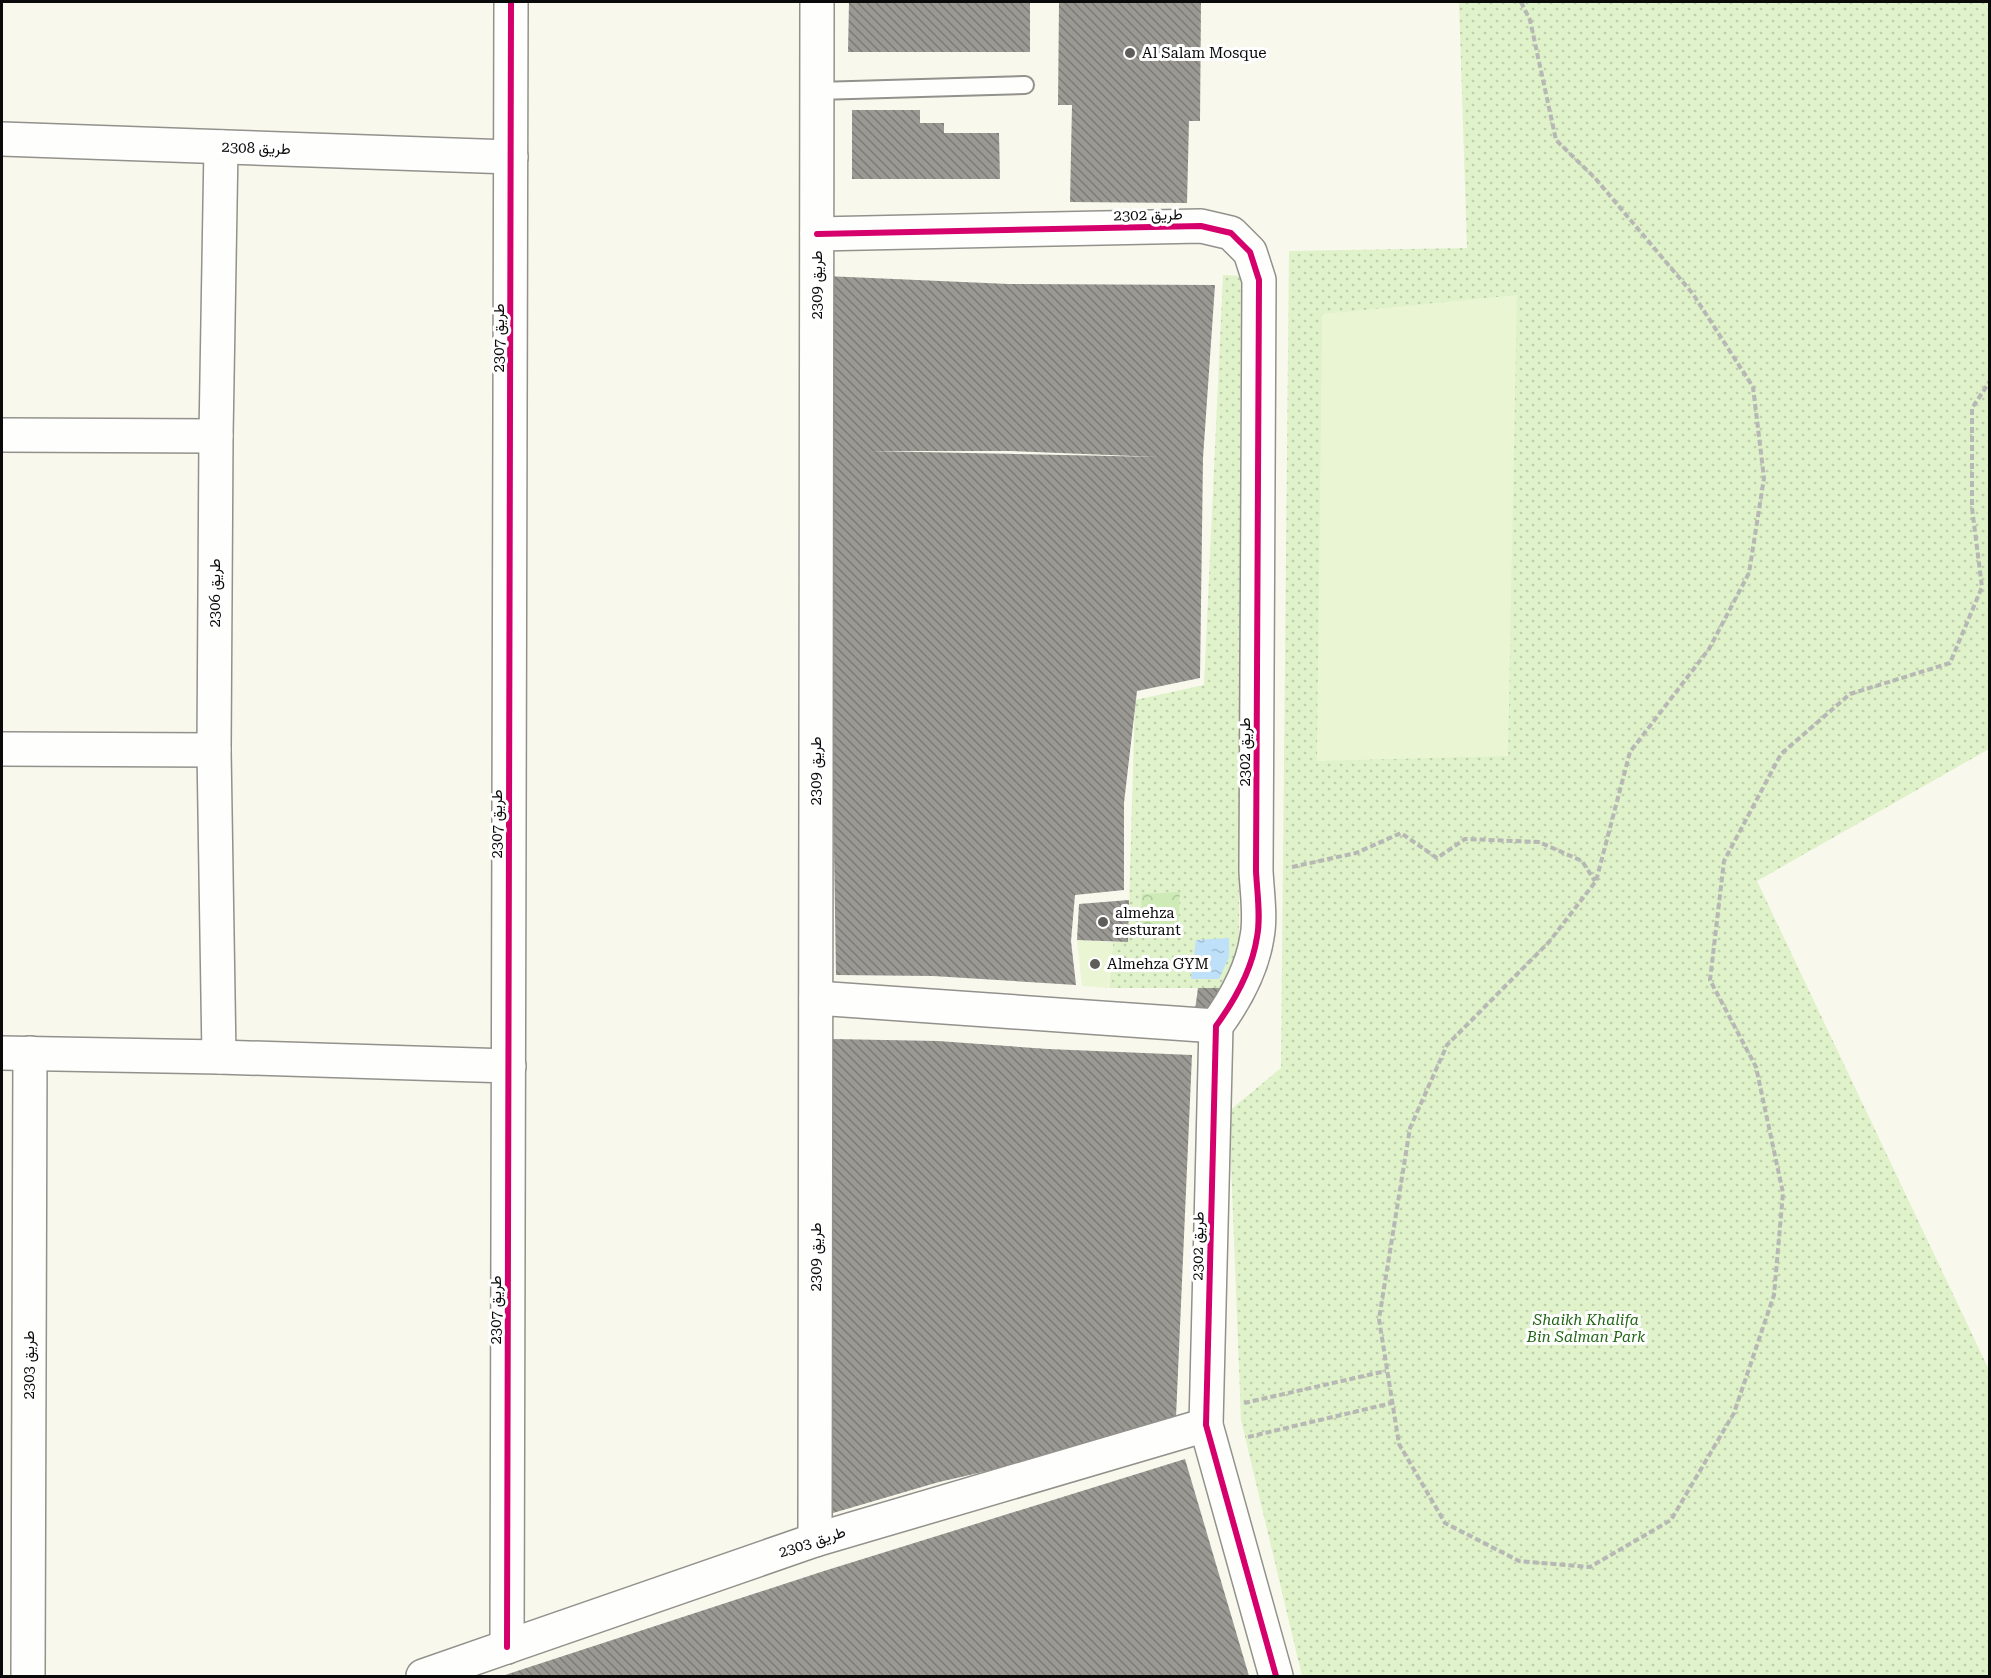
<svg xmlns="http://www.w3.org/2000/svg" width="1991" height="1678" viewBox="0 0 1991 1678" font-family="'Roboto Serif',Vazirmatn,serif">
<defs>
<pattern id="grass-dots" width="8" height="8" patternUnits="userSpaceOnUse" patternTransform="scale(1.5)"><rect width="8" height="8" fill="#dff2ca"/><path d="M2 2h.1M6 6h.1" fill="none" stroke="#beceac" stroke-width="1.8" stroke-linecap="round"/></pattern>
<pattern id="forest-crowns" width="20" height="18" patternUnits="userSpaceOnUse" patternTransform="scale(1.5)"><rect width="20" height="18" fill="#ceeab7"/><path d="M2 6a3 3 0 1 1 6 0M12 15a3 3 0 1 1 6 0" fill="none" stroke="#b0c79c"/></pattern>
<pattern id="water-ripples" width="26" height="14" patternUnits="userSpaceOnUse" patternTransform="scale(1.5)"><rect width="26" height="14" fill="#bee0f8"/><path d="M2 4q2-2 4 0t4 0M15 11q2-2 4 0t4 0" fill="none" stroke="#a2bfd3"/></pattern>
<pattern id="building-back-hatch" width="6" height="6" patternUnits="userSpaceOnUse" patternTransform="scale(1.5)"><rect width="6" height="6" fill="#9b9993"/><path d="M-1 5l2 2M0 0l6 6M5-1l2 2" fill="none" stroke="#7d7b76"/></pattern>
</defs>
<rect width="100%" height="100%" fill="#f9f8ed"/>
<g fill="url(#grass-dots)">
<path d="M1459 2H1989V749L1757 881 1989 1370V1676H1302L1241 1420 1229 1111 1281 1068 1289 251 1467 248Z"/>
<path d="M1223 275 1241 276 1239 960 1225 988H1109L1113 942H1128L1135 700 1204 685Z"/>
</g>
<path fill="url(#forest-crowns)" d="M1180 892 1178 930 1140 933 1142 894Z"/>
<g fill="#eaf5d4">
<path d="M1517 295 1508 756 1317 761 1322 314Z"/>
<path d="M1077 940 1113 942 1108 988 1082 986Z"/>
</g>
<path fill="url(#water-ripples)" d="M1229 938V957L1219 979H1191L1196 940Z"/>
<g fill="url(#building-back-hatch)" fill-rule="evenodd">
<path d="M849 2H1030V52H848Z"/>
<path d="M1059 2H1201L1200 121H1189L1187 203 1070 202 1072 105H1058Z"/>
<path d="M852 110H920V123H944V133H999L1000 179H852Z"/>
<path d="M825 276 1009 284 1215 285 1203 458 1200 678 1137 691 1124 803V890L1075 895 1071 941 1076 985 933 976 836 975ZM869 451H1009L1159 457Z"/>
<path d="M1129 900 1128 942 1077 940 1079 904Z"/>
<path d="M1198 988H1225L1215 1019 1194 1017Z"/>
<path d="M832 1039 938 1041 1048 1049 1192 1055 1176 1417 1035 1460 939 1482 833 1513Z"/>
<path d="M1185 1459 1249 1676H502L824 1571Z"/>
</g>
<g fill="none" stroke-linecap="round" stroke-linejoin="round">
<defs>
<path id="service" d="M817 91 1025 85"/>
<g id="minor">
<path d="M2 139 511 157"/>
<path d="M817 234 1201 226 1231 233 1250 252 1259 280 1256 871C1257 892 1261 917 1257 937 1252 970 1235 1000 1216 1026L1206 1425 1276 1676"/>
<path d="M2 435 216 436"/>
<path d="M2 749 214 750"/>
<path d="M816 998 1216 1026"/>
<path d="M2 1053 219 1057 509 1066"/>
<path d="M219 1057 214 750 216 436 221 147"/>
<path d="M815 1540 817 2"/>
<path d="M507 1647 511 2"/>
<path d="M28 1676 30 1053"/>
<path d="M423 1676 815 1540 1206 1425"/>
</g>
</defs>
<use href="#service" stroke="#92918c" stroke-width="20"/>
<use href="#minor" stroke="#92918c" stroke-width="36"/>
<g stroke="#b7b7b5" stroke-width="4" stroke-dasharray="6 3" stroke-linecap="butt">
<path d="M1521 2 1530 20 1556 140 1595 178 1693 294 1753 387 1764 478 1749 573 1709 649 1630 752 1596 881 1549 942 1447 1045 1410 1128 1379 1319 1399 1444 1445 1523 1519 1561 1590 1567 1671 1520 1734 1413 1774 1295 1783 1193 1756 1067 1710 980 1724 861 1781 754 1850 694 1950 663 1982 587 1972 508V408L1990 381"/>
<path d="M1292 867 1356 853 1401 833 1437 858 1465 839 1539 842 1582 861 1595 881"/>
<path d="M1244 1403 1386 1371"/>
<path d="M1248 1437 1392 1403"/>
</g>
<use href="#service" stroke="#fefefc" stroke-width="16"/>
<use href="#minor" stroke="#fefefc" stroke-width="33"/>
<defs>
<g id="cycleway">
<path d="M817 234 1201 226 1231 233 1250 252 1259 280 1256 871C1257 892 1261 917 1257 937 1252 970 1235 1000 1216 1026L1206 1425 1276 1676"/>
<path d="M507 1647 511 2"/>
</g>
</defs>
<use href="#cycleway" stroke="#fff" stroke-width="10"/>
<use href="#cycleway" stroke="#d6006c" stroke-width="6"/>
</g>
<g fill="#5e5d59" stroke="#fff" stroke-width="2">
<circle cx="1130" cy="53" r="6"/>
<circle cx="1103" cy="922" r="6"/>
<circle cx="1095" cy="964" r="6"/>
</g>
<g text-anchor="middle" dominant-baseline="central" stroke-width="6" stroke-linejoin="round" paint-order="stroke">
<g font-size="15" fill="#0a0a0a" stroke="#fff" text-anchor="start">
<text x="1142" y="53">Al Salam Mosque</text>
<text x="1115" y="913">almehza<tspan x="1115" dy="17">resturant</tspan></text>
<text x="1107" y="964">Almehza GYM</text>
</g>
<g font-size="15" fill="#0a0a0a" stroke="#fff">
<text transform="translate(256 148) rotate(2)">طريق 2308</text>
<text transform="translate(1148 215) rotate(-1)">طريق 2302</text>
<text transform="translate(817 285) rotate(-90)">طريق 2309</text>
<text transform="translate(499 338) rotate(-90)">طريق 2307</text>
<text transform="translate(215 593) rotate(-90)">طريق 2306</text>
<text transform="translate(1245 752) rotate(-90)">طريق 2302</text>
<text transform="translate(816 771) rotate(-90)">طريق 2309</text>
<text transform="translate(497 824) rotate(-90)">طريق 2307</text>
<text transform="translate(1198 1246) rotate(-89)">طريق 2302</text>
<text transform="translate(816 1257) rotate(-90)">طريق 2309</text>
<text transform="translate(496 1310) rotate(-90)">طريق 2307</text>
<text transform="translate(29 1365) rotate(-90)">طريق 2303</text>
<text transform="translate(812 1542) rotate(-18)">طريق 2303</text>
</g>
<g font-size="15" font-style="italic" fill="#216615" stroke="#fff">
<text x="1586" y="1320">Shaikh Khalifa<tspan x="1586" dy="17">Bin Salman Park</tspan></text>
</g>
</g>
<rect width="1991" height="1678" fill="none" stroke="#0a0a0a" stroke-width="6"/>
</svg>
